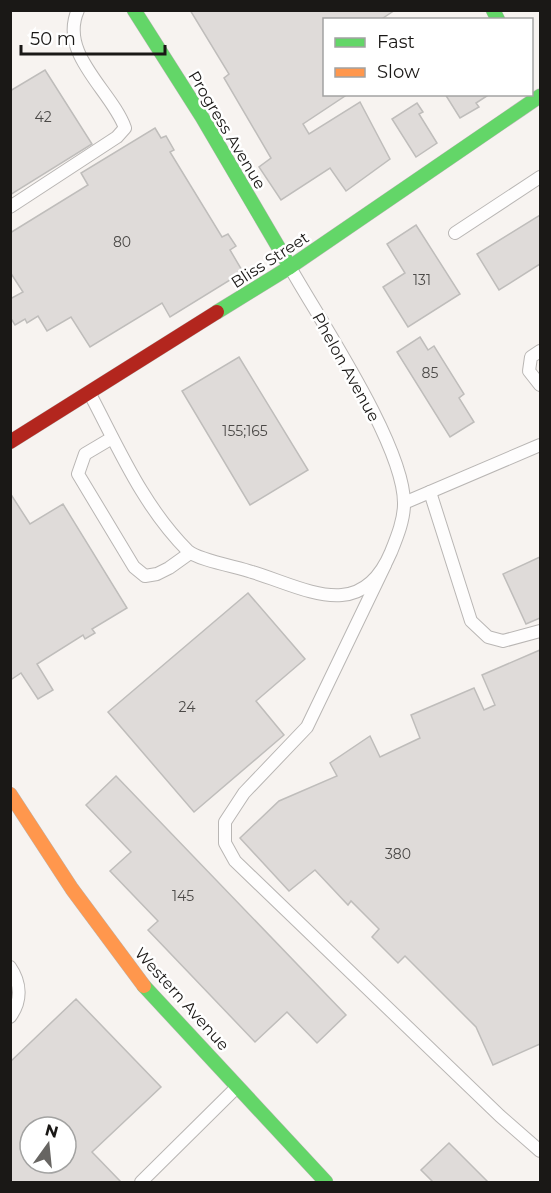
<svg xmlns="http://www.w3.org/2000/svg" width="551" height="1193" viewBox="0 0 551 1193" font-family="Montserrat,sans-serif">
<rect width="100%" height="100%" fill="#f7f3f0"/>
<g fill="#dfdbd9" stroke="#bfbdbb" stroke-width="1.5" fill-rule="evenodd">
<path d="M190 10H395L380 20H324V94H348L303 124 309 134 360 102 390 159 346 191 330 168 281 200 259 167 271 158 224 78 229 74Z"/>
<path d="M45 70 92 144 10 195V91Z"/>
<path d="M445 94H490L476 103 479 107 460 118Z"/>
<path d="M417 103 423 112 419 114 437 143 416 157 392 119Z"/>
<path d="M155 128 161 138 166 136 174 150 170 152 222 237 228 234 236 246 230 250 243 272 170 317 162 303 90 347 71 317 47 331 38 316 27 323 25 319 15 325 10 317V299L23 292 10 272V233L88 185 81 173Z"/>
<path d="M540 215V264L499 290 477 254Z"/>
<path d="M416 225 460 294 408 327 383 287 405 273 387 244Z"/>
<path d="M420 337 428 350 434 346 464 394 459 398 474 422 450 437 397 352Z"/>
<path d="M239 357 308 470 250 505 182 391Z"/>
<path d="M10 493 30 524 63 504 127 608 92 629 95 633 85 639 83 635 37 664 53 690 38 699 21 673 12 679 10 676Z"/>
<path d="M540 557V618L526 624 503 574Z"/>
<path d="M248 593 305 659 256 701 284 735 194 812 108 712Z"/>
<path d="M540 650V1044L493 1065 476 1027 405 956 398 963 372 937 379 929 351 901 348 905 315 870 289 891 240 838 279 801 337 776 330 763 370 736 380 757 420 738 411 715 474 688 484 710 495 705 482 675Z"/>
<path d="M116 776 346 1015 317 1043 287 1012 255 1042 148 930 158 921 110 871 131 852 86 805Z"/>
<path d="M76 999 161 1087 92 1152 121 1182H10V1062ZM30 1127H66V1163H30Z"/>
<path d="M449 1143 488 1182H433L421 1170Z"/>
</g>
<g fill="none" stroke-linecap="round" stroke-linejoin="round">
<defs>
<g id="lane">
<path d="M10 207 117 137 125 128C112 91 58 54 78 10"/>
<path d="M455 233 540 177"/>
<path d="M540 351 531 357 529 371 540 385"/>
<path d="M90 394C119 449 143 506 188 551 198 560 238 567 252 572 305 588 361 624 391 552 397 537 404 520 404 504 405 447 321 322 291 269"/>
<path d="M112 438 85 454 78 474 134 567 145 576 157 574 169 568 190 553"/>
<path d="M430 492 471 621 488 637 503 641 540 631"/>
<path d="M404 503 540 445"/>
<path d="M385 565 307 727 244 793 225 822V843L235 861 500 1116 540 1151"/>
<path d="M10 967C21 983 22 1001 10 1017"/>
<path d="M141 1182 236 1088"/>
</g>
<g id="fast">
<path d="M134 10 202 117 290 267"/>
<path d="M493 10 498 20"/>
<path d="M217 312 290 267 540 96"/>
<path d="M144 986 326 1182"/>
</g>
<path id="slow" d="M10 794 72 889 144 986"/>
<path id="jam" d="M10 442 217 312"/>
</defs>
<use href="#lane" stroke="#b9b6b4" stroke-width="14"/>
<use href="#fast" stroke="#b9b6b4" stroke-width="15"/>
<use href="#slow" stroke="#b9b6b4" stroke-width="15"/>
<use href="#jam" stroke="#b9b6b4" stroke-width="15"/>
<use href="#lane" stroke="#fefdfd" stroke-width="12"/>
<use href="#fast" stroke="#63d668" stroke-width="14"/>
<use href="#slow" stroke="#ff974d" stroke-width="14"/>
<use href="#jam" stroke="#b3261e" stroke-width="14"/>
</g>
<g text-anchor="middle" dominant-baseline="central" stroke-width="5" stroke-linejoin="round" paint-order="stroke">
<g font-size="14" fill="#4b4947">
<text x="43" y="117">42</text>
<text x="122" y="242">80</text>
<text x="422" y="280">131</text>
<text x="430" y="373">85</text>
<text x="245" y="431">155;165</text>
<text x="187" y="707">24</text>
<text x="398" y="854">380</text>
<text x="183" y="896">145</text>
</g>
<g font-size="16" fill="#1a1816" stroke="#fff">
<text transform="translate(227 130) rotate(59)">Progress Avenue</text>
<text transform="translate(270 260) rotate(-33)">Bliss Street</text>
<text transform="translate(346 367) rotate(61)">Phelon Avenue</text>
<text transform="translate(182 999) rotate(48)">Western Avenue</text>
</g>
</g>
<rect width="551" height="1193" fill="none" stroke="#1a1816" stroke-width="24"/>
<rect x="323" y="18" width="210" height="78" fill="#ffffff" stroke="#a3a3a2" stroke-width="1.5"/>
<rect x="335" y="38" width="30" height="9" fill="#63d668" stroke="#a3a3a2" stroke-width="1.5"/>
<text x="377" y="48" font-size="18" fill="#1a1816">Fast</text>
<rect x="335" y="68" width="30" height="9" fill="#ff974d" stroke="#a3a3a2" stroke-width="1.5"/>
<text x="377" y="78" font-size="18" fill="#1a1816">Slow</text>
<g transform="translate(48 1145) rotate(15)"><circle r="28" fill="#ffffff" stroke="#a3a3a2" stroke-width="1.5"/>
<path d="M0-4.5L10 22L0 15L-10 22Z" fill="#676562"/>
<text y="-9" font-size="16" font-weight="bold" text-anchor="middle" fill="#1a1816">N</text>
</g>
<path d="M21 45v9h144v-9" fill="none" stroke="#1a1816" stroke-width="3"/>
<text x="30" y="45" font-size="18" fill="#1a1816" stroke="#ffffff" stroke-width="4.5" paint-order="stroke">50 m</text>
</svg>
